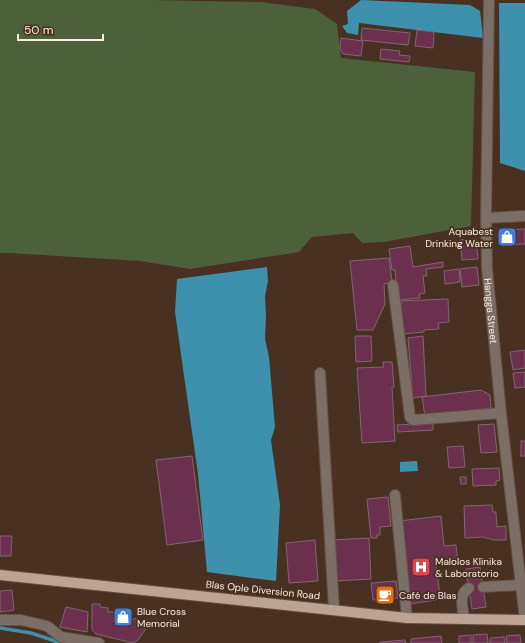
<svg xmlns="http://www.w3.org/2000/svg" width="525" height="643" viewBox="0 0 525 643" font-family="'DM Sans',sans-serif">
<rect width="100%" height="100%" fill="#483122"/>
<path fill="#4c603c" d="M0 0H153L260 2 315 9 337 24 341 58 475 72 471 226 384 242 362 243 353 233 312 237 299 252 190 269 140 261 9 253H0Z"/>
<g fill="#3d91ac">
<path d="M361 0 470 5 480 11 483 38 359 23 358 35 347 33 342 26 348 24 347 11Z"/>
<path d="M499 3H525V171L500 163Z"/>
<path d="M267 267 268 281 265 296 266 316 265 339 269 357 275 427 271 440 280 505 276 581 207 572 198 474 175 312 177 279Z"/>
<path d="M417 461 418 471 400 472V462Z"/>
</g>
<g fill="none" stroke-linecap="round" stroke-linejoin="round">
<path stroke="#3d91ac" stroke-width="3.5" d="M0 628 31 633 61 643"/>
</g>
<g fill="#6a304d" stroke="#836572">
<path d="M362 28 410 33 408 45 361 40Z"/>
<path d="M417 30 434 32 433 48 415 46Z"/>
<path d="M341 38 363 41 361 56 343 54 340 48Z"/>
<path d="M381 49 400 51 399 55 410 56 409 62 380 59Z"/>
<path d="M525 229V244L502 245 501 230Z"/>
<path d="M476 239 478 259 462 260 460 240Z"/>
<path d="M410 246 413 267 443 262V267L426 269 427 276H423L425 293 419 294 420 298 398 300 395 270H392L389 249Z"/>
<path d="M389 258 392 282 384 284 385 304 373 330H357L350 261Z"/>
<path d="M477 267 479 285 462 287 460 269Z"/>
<path d="M459 269 460 282 445 284 444 271Z"/>
<path d="M448 299 449 322 438 323 439 329 424 330V332L403 334 401 301Z"/>
<path d="M355 336H371L372 361 356 362Z"/>
<path d="M423 336 426 396 413 398 408 338Z"/>
<path d="M525 350V368L513 370 510 352Z"/>
<path d="M383 362H392L394 387H392L395 441 362 443 357 368 384 367Z"/>
<path d="M525 372V387L515 388 513 373Z"/>
<path d="M481 390 490 395 491 408 425 416 422 397Z"/>
<path d="M433 423V430L398 432 397 425Z"/>
<path d="M494 424 497 452 481 453 478 425Z"/>
<rect x="521" y="441" width="4" height="15"/>
<path d="M463 446 465 467 449 468 447 447Z"/>
<path d="M192 456 203 540 167 545 156 460Z"/>
<path d="M499 468 500 480 496 481V485L473 486 472 469Z"/>
<path d="M460 477H466V484H461Z"/>
<path d="M388 497 391 526 380 527V535H377V538H371L367 499Z"/>
<path d="M492 505 493 512H496L497 527 506 526V540H494L483 537 465 538 464 506Z"/>
<path d="M441 516 444 546 456 545 458 562 436 564 440 596 436 600 409 604 399 521Z"/>
<path d="M0 536H12L11 556H0Z"/>
<path d="M369 538 371 579 335 581 332 540Z"/>
<path d="M315 540 318 581 289 583 286 543Z"/>
<path d="M480 567 486 607 472 609 466 569Z"/>
<path d="M396 581 398 598 373 600 371 583Z"/>
<path d="M12 590 14 610 0 612V591Z"/>
<path d="M92 604H100V607L108 608V612H118L133 620 135 618 142 622 144 619 149 624 138 640 133 643 96 634 92 630Z"/>
<path d="M66 607 88 612 87 632 60 627Z"/>
<path d="M487 634 488 643H473V635Z"/>
<path d="M471 635V643H459V636Z"/>
<path d="M520 635 521 643H507L506 636Z"/>
<path d="M441 636 442 643H411V639Z"/>
<path d="M504 637 505 643H490V638Z"/>
<path d="M405 640 406 643H380V642Z"/>
</g>
<g fill="none" stroke-linecap="round" stroke-linejoin="round">
<defs>
<g id="minor">
<path id="s1" d="M489 0 486 218 487 268 501 413 525 620"/>
<path d="M486 218 525 216"/>
<path d="M393 285 410 417 413 420 501 413"/>
<path d="M320 373 334 609"/>
<path d="M395 495 407 618"/>
<path d="M483 587 521 585"/>
<path d="M464 619C463 608 458 594 469 588"/>
<path d="M0 620H21L47 626 61 637 99 643"/>
</g>
<path id="major" d="M0 575 407 618 525 620"/>
</defs>
<use href="#minor" stroke="#644f41" stroke-width="12"/>
<use href="#major" stroke="#644f41" stroke-width="12"/>
<use href="#minor" stroke="#7a6e66" stroke-width="10"/>
<use href="#major" stroke="#bba494" stroke-width="10"/>
</g>
<defs>
<symbol id="shop-square" viewBox="-11 -11 22 22"><rect x="-9" y="-9" width="18" height="18" rx="4" fill="#3f7fe0" stroke="#483122"/><path d="M-5-2.5h2.3a2.7 3.5 0 0 1 5.4 0H5L5.5 6h-11ZM-1.5-2.5h3a1.5 2.3 0 0 0-3 0Z" fill="#fff"/></symbol>
<symbol id="hospital-square" viewBox="-11 -11 22 22"><rect x="-9" y="-9" width="18" height="18" rx="4" fill="#e0444e" stroke="#483122"/><path d="M-5-5h3v3.5h4V-5h3V5h-3V1.5h-4V5h-3Z" fill="#fff"/></symbol>
<symbol id="cafe-square" viewBox="-11 -11 22 22"><rect x="-9" y="-9" width="18" height="18" rx="4" fill="#e8710a" stroke="#483122"/><path d="M-5.5-4.5H6V0H3Q3 3.5 0 3.5H-2.5Q-5.5 3.5-5.5 0ZM3-3.2v2h1.7v-2ZM-6 4.5H4V6H-6Z" fill="#fff"/></symbol>
</defs>
<g fill-rule="evenodd">
<use href="#shop-square" x="496" y="226" width="22" height="22"/>
<use href="#hospital-square" x="410" y="556" width="22" height="22"/>
<use href="#cafe-square" x="374" y="584" width="22" height="22"/>
<use href="#shop-square" x="112" y="606" width="22" height="22"/>
</g>
<g text-anchor="middle" dominant-baseline="central" stroke-width="3.5" stroke-linejoin="round" paint-order="stroke">
<g font-size="10" fill="#faeae1" stroke="#483122" text-anchor="start">
<text x="493" y="231" text-anchor="end">Aquabest<tspan x="493" dy="12">Drinking Water</tspan></text>
<text x="435" y="561">Malolos Klinika<tspan x="435" dy="12">&amp; Laboratorio</tspan></text>
<text x="399" y="595">Café de Blas</text>
<text x="137" y="611">Blue Cross<tspan x="137" dy="12">Memorial</tspan></text>
</g>
<g font-size="10" fill="#faeae1" stroke="#483122">
<text stroke="none"><textPath href="#s1" startOffset="311">Hangga Street</textPath></text>
<text transform="translate(263 590) rotate(6)">Blas Ople Diversion Road</text>
</g>
</g>
<path d="M18 34v6h85v-6" fill="none" stroke="#faeae1" stroke-width="2"/>
<text x="24" y="34" font-size="12" fill="#faeae1" stroke="#483122" stroke-width="3" paint-order="stroke">50 m</text>
</svg>
